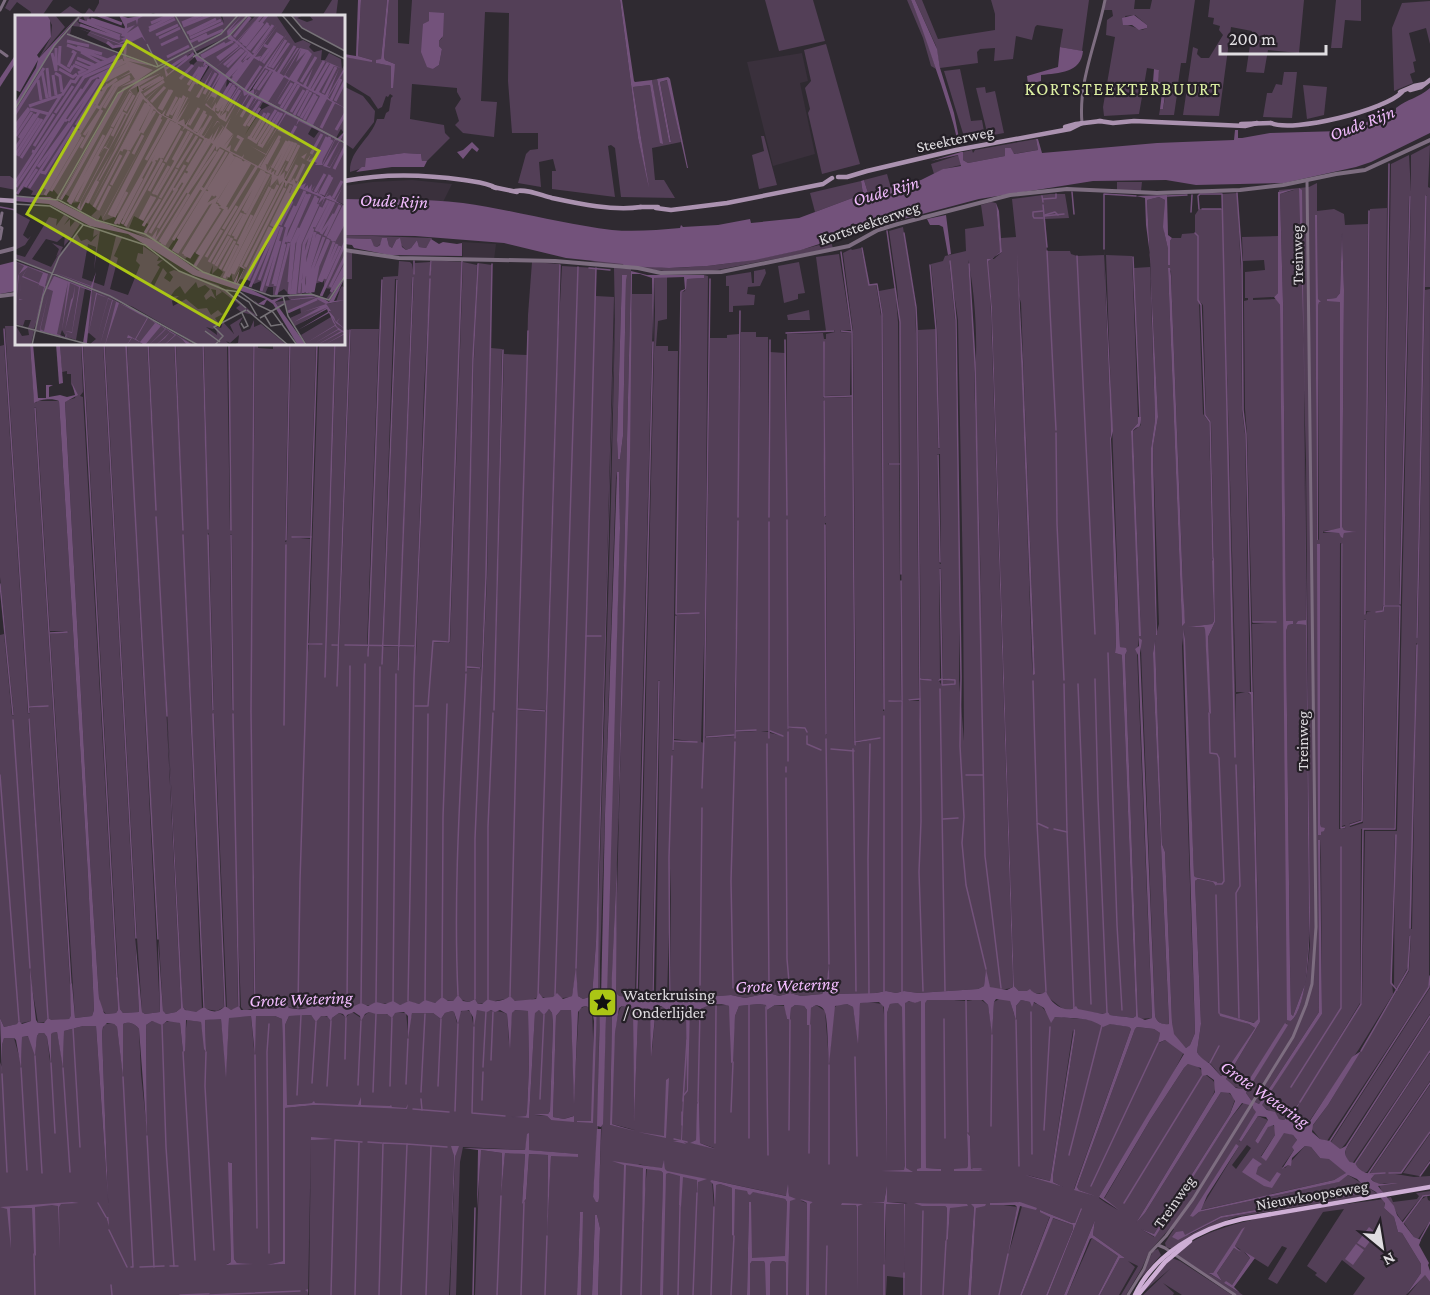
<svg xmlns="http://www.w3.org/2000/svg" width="1430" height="1295" viewBox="0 0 1430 1295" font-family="'Crimson Pro',serif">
<rect width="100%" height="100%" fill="#2f2a31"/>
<g fill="#3a303c">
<path d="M802 53 808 81 800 83 815 154 773 166 747 62Z"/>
<path d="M412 180 452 184 443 202 344 199V186L372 182Z"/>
<path d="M462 242 496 244 494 260 463 258Z"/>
</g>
<g fill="#533f57" fill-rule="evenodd">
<path d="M9 0H53L42 16H30L31 12 17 2 10 11 5 8Z"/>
<path d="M99 0H290L280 16H161L153 13 147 16H57L70 6 84 15 89 8 94 12 99 3Z"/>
<path d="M332 0H338L336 16H322Z"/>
<path d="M361 0H387L381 59 377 63 391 66V77L395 64 385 60 384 57 389 0H398V43L409 44 412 0H620L638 138 647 176 633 87 650 85 662 144 652 80 657 79 669 142 671 141 660 82 668 80 670 88 681 142 652 148 655 180H664L675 198 621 197 615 148 611 145 608 146 615 197 552 189V171H556L553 159 539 162 541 187 518 183 526 154 530 150 538 149V133H512L508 81 509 13 485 12 481 101 497 102 494 137 463 133 455 125 459 121 455 108 461 99 457 92V88L412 84 410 119 444 125 445 133 450 138 427 161H422L421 154 404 153 366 158V167L350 172C349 150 371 139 377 119H384L386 113 389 111 391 98 393 96 390 94 388 97 386 96 382 107 378 109 370 97 344 81V57L372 61V60L358 56ZM429 21 442 38 439 41V46L442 49 439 65 433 69C416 52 424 42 429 21Z"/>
<path d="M765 0H813L825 41 779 51Z"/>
<path d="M907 0H911C921 23 929 45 936 69L931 66 923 38Z"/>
<path d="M915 0H922L938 39 995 30V14L991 0H1089L1082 51 1060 47 1063 29 1037 25 1035 27 1032 40 1016 36 1013 59 994 61 995 48 980 49 977 52 978 63 940 68 936 46Z"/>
<path d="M1106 0H1135L1134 9H1150L1152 0H1195L1186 63H1181L1178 84 1157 82 1159 70 1147 68 1139 114 1104 116 1103 107 1115 37 1106 35 1107 20 1113 16 1112 10H1104ZM1135 15 1147 25V28L1142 30 1128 25 1125 16Z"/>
<path d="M1210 0H1304L1299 53 1268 50 1264 73 1246 72 1252 31 1231 27 1219 116 1183 115 1193 47 1198 49 1197 54 1201 58H1209L1223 35 1219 30 1220 26 1213 24 1214 18 1208 17Z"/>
<path d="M1336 0H1361V21L1345 20 1342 48H1331Z"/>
<path d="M1430 1V44L1426 28 1409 33 1416 61 1413 62 1415 72 1410 74 1413 83 1394 91 1392 28 1402 3Z"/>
<path d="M826 44 860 164 822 174 808 113 810 109 805 88 811 81 804 50Z"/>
<path d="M960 69 971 121 982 120 985 137 965 140 944 71Z"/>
<path d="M1284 72H1297L1292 118 1263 117 1267 93H1272L1276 84 1282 85Z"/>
<path d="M1303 85 1327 87 1324 115 1307 119Z"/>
<path d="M345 87 363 96 375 111 374 122 353 149 344 143V90Z"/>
<path d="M985 87 986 93 995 91 1004 133 988 136 976 88Z"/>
<path d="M1167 87 1178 88 1174 115H1159L1160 109H1163Z"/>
<path d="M761 136H764L777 185 759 189 752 155 764 151Z"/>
<path d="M1036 139 1038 150 1013 154 1011 148 1005 156 968 163 963 160V152L972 150 973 153 975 150Z"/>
<path d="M1430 145 1428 187 1430 188V287H1425L1427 195H1426L1416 637H1418L1425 290 1430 289 1429 986 1327 1141 1320 1139 1311 1128 1328 1105 1409 971 1411 936 1409 935 1408 967 1397 988 1394 986 1395 834 1391 968 1393 994 1359 1049 1306 1126 1301 1129 1295 1126 1291 1120 1299 1103 1284 1120 1279 1119C1272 1110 1269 1112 1261 1105L1322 1014 1321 858 1320 840H1318L1319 1012 1259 1104 1251 1100 1246 1093 1287 1025 1286 1023 1243 1089C1235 1088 1231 1085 1226 1079L1260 1022 1252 624 1277 622H1252L1247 434 1245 409 1244 301 1248 300V298H1245V272L1265 270 1264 260 1243 261 1242 237 1278 236V293L1274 297 1253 298V300L1276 299 1280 305 1288 1018 1291 1021C1304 1011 1308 963 1310 946L1306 460 1304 390 1306 620 1297 624 1306 625 1309 937 1305 984 1293 1016 1291 1014 1290 966 1286 631 1288 625 1293 624V621H1286L1283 302 1280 194 1294 190 1279 192V190L1309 187 1317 183V211L1334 209 1344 214 1345 225 1368 224 1365 614 1366 615 1367 612H1371L1366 611 1370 209 1387 208 1383 606 1382 611 1375 612H1383L1385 607H1399L1394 828 1361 829 1360 1003 1316 1076 1362 1003 1365 831H1397L1411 197H1409L1399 605H1384L1391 164 1409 155 1411 192V155ZM1315 215 1317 216 1319 540 1317 539ZM1342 233 1344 290 1342 528 1344 530 1355 532 1344 533 1343 537 1339 533H1323V531L1340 529V301H1327V299L1336 298 1340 293ZM1340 543 1343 544 1342 826 1345 825 1346 828 1339 829ZM1318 544H1320V823L1321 827 1324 829 1321 832 1318 831ZM1364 619H1366L1363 823 1350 827 1349 824 1361 820ZM1417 643 1412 929H1411L1416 644Z"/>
<path d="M959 155 961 165 944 169 934 174 931 164Z"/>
<path d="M887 174 891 188 868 193 864 180Z"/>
<path d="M0 176H10L14 179 16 190 0 187Z"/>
<path d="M861 181 863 194 815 212 810 193Z"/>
<path d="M1117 182H1142L1141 191 1117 190Z"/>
<path d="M1237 193 1241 270 1242 410 1245 434 1250 692 1248 693 1251 695 1258 1019 1255 1023 1220 1014 1249 1024 1255 1028 1232 1064 1221 1076 1210 1063 1202 1060 1197 1052 1201 1024 1195 881 1198 879 1217 882 1195 877 1194 875 1184 630 1182 646 1195 1033 1190 1045 1186 1048 1173 1034 1172 1022 1165 852 1162 844 1155 640 1153 653 1154 690 1169 1025C1162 1025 1156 1022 1155 1015L1141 650 1139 639 1137 652 1152 1018 1140 1019 1138 1017 1125 655 1127 651 1126 649 1120 647 1106 255 1132 256 1138 417V423L1131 431 1141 635 1133 431 1141 425 1134 268 1150 267 1155 420 1151 448 1156 635 1159 624 1153 447 1158 417 1147 200 1159 197 1165 200 1164 231 1168 249 1169 265 1170 241 1172 238H1181L1182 234 1195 233V215L1199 209H1222V194ZM1168 268 1171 271 1172 301 1184 612 1185 623 1182 625ZM1199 301 1203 305 1206 415 1211 422 1215 622 1208 637 1210 713 1205 628 1204 627H1189L1212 624 1214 621 1209 422 1203 414ZM1225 303 1236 692H1245L1236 694V723Z"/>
<path d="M1050 194H1065L1069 218 1045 219 1047 251H1070L1071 254 1077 256 1104 255 1111 435 1110 438 1116 645 1115 653 1122 655V658L1136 1016 1133 1018C1125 1016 1118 1017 1110 1015L1108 1012 1104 1014 1082 1011 1074 1008 1069 1010 1063 1009 1044 994 1019 991 1014 986 992 307 990 286 1013 987C1008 990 993 991 989 986 987 983 987 975 986 971L984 986 978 989 918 993 904 991 896 993 886 991 876 993 835 994 830 990 829 967 826 987 822 994 801 996 790 993 779 996 769 993 745 998 731 995 705 997 700 994C692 998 680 999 671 995V868L667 997 656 998 660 680H658L652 994 647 998 641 997 639 992 655 311 654 278 667 277V319L658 321 656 346H668V351H678L672 751H674V742H697L674 739 677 615 700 613H676L682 292 685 291 687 279 704 278V275L708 276 705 612 701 742 704 743 705 738 734 736 735 739 736 732 757 731H736L738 520 734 735 705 736 710 338H727V335L739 334 738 518 741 332H756V337H768L769 486 770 352 785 353 787 512V334L823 333 824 339H826V334L835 332V330L826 331 816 257 839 254 851 330H840V332L851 333 850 395 825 396 824 342 823 398 852 397 854 745 855 746V743L881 738 856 741 853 331 843 253 851 249 852 250 861 248 869 285 876 284 881 316 883 699V711H884L883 315 879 291 895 288 898 322 899 463H888V465H899L901 698V700H889L901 702 902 708 900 322 897 287 889 231 903 227 915 304 916 333 919 699 908 700 909 701H919L920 720 921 680H933L921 678 918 330 936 329 938 449H940L937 328 931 264 943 261 945 256 966 251 965 229 984 226 981 205 991 202 996 203 1000 249V252L992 259H994L1002 252 1001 238 1016 237 1012 199ZM949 259 958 320 963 581 964 741 959 680 960 581 955 320ZM968 260C975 291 978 342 975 374L982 627 974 373 975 362ZM1019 296 1021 303 1035 674H1033L1032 664ZM824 400 826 517H825L823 401ZM937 454H940L941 564 939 563ZM768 521 770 731 784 736 770 733 769 739V732L761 731H769ZM825 523H826L827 735 825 734ZM787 541 789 726 804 728H787ZM939 568H941L943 678 954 680H942V686L938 679H940Z"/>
<path d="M344 235 432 238 426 248 419 247 417 240 411 248 406 250 396 240 392 248 389 246 387 238 377 247 374 246 370 239 344 238Z"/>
<path d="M831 242 833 248 712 271H664L589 262C614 258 644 268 671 268 726 267 778 256 831 242Z"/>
<path d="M344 252 352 253V279H344Z"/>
<path d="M432 260 462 262 449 641 433 642 450 643 463 262 477 265 473 359 466 655 474 359 478 263 492 265 486 579 481 667 466 668 481 669V709L487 579 491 348 502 349 494 710 504 354 527 355 517 725 518 710 546 712 547 719 558 340 562 266 596 268V296L614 297 603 724 596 942 592 996 583 999 578 996 576 972 572 996C564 1000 557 996 548 999L540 996C534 1000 525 1002 516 1001 511 1000 513 998 507 999 497 1000 488 1003 478 1004L475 999 469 1002 456 998 453 1001 440 1000 435 1003 423 1002 419 1004 409 1002 400 1005 389 1003 352 1007 347 1005C340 1007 338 1006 332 1006 329 1006 326 1008 322 1008 309 1008 296 1010 283 1006L275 1009H259L256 1005 252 750 254 1008 244 1011 241 1007 236 884 238 1008 231 1010 227 1009 214 713 224 1007 217 1011 205 1009 183 533 202 1010C196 1013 187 1014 183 1007L159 562 181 1008 176 1012 166 1014 163 1012 134 501 160 1012 145 1014 142 1012 137 938 105 344H126L134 488 127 344H147L156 511 149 344H174L183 531 176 344H202L208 531 204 344H227L230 530V344H253L252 645 255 344H258V348L273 349V344H289L285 542 287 541 291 344H316L310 536 291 537 310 539 308 652 309 645 323 644 309 643 319 344H335L325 689 336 344H344V329L349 330 338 644H332L339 645V653L351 329H379L367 645 344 646H367L368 649V646H379L368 645 383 277 398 276 399 261 410 262 412 264 414 275 415 263 430 262V276ZM412 278H414L399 639ZM430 278 416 657 415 647H400L398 671 397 670 398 647H383V649L382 646 395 279H398L383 646H415L424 389ZM208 533 209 534 214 711 212 710ZM230 534H232L233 711 232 710Z"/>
<path d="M532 262 560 264 546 710 518 709 528 315Z"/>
<path d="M799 262 805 293 798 294V299L784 303 778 266Z"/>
<path d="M614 268 631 269V271L617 860 612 979 610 998 609 1000 601 1001 597 999V960L611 502 615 320ZM622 275H626V280L623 436 620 459H618L617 440ZM617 472 619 473 620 528 605 999H600V962L616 478Z"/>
<path d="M765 269 766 273 760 286 748 287 747 294 755 295 754 305 733 306V312H729V286H726V276L751 272 752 283H754V271Z"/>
<path d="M632 294H652L653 306 635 992 630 997 618 996 616 993V934Z"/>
<path d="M809 310 810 320H788L787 315Z"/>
<path d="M15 318H16V344H30L34 400 36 403 37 401H59L88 876 94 1010 92 1016 75 1018 50 634 69 631H50L36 407H34L72 1016 69 1019 38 1023 30 976 31 1021 4 1027 0 1018V635L4 634 12 716H14L0 577V346L4 345 28 714H30V708L49 706H29L5 326H16ZM29 718 43 945 28 719Z"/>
<path d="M60 344H81L83 392 80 396 83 397 118 1010 116 1013 106 1014 101 1008 99 998 90 860 65 401 75 398 76 394 71 384V374H67V371L62 372Z"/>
<path d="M83 344H103L139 1012 123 1013 120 1009Z"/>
<path d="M1430 988V1014L1346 1143 1340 1150 1331 1142Z"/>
<path d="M1001 998 1010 1000 1014 1014 1016 1006 1021 1000C1039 1004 1043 1003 1051 1022L1055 1017 1084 1019 1129 1027 1131 1029 1074 1189 1094 1196 1079 1190 1077 1187 1135 1029 1137 1027 1154 1029 1160 1033 1159 1043 1165 1040 1184 1052 1170 1079 1100 1195 1099 1198 1106 1203 1118 1210 1104 1199 1150 1120 1184 1068 1188 1064C1197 1064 1198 1067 1204 1073 1213 1082 1220 1081 1212 1097L1136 1223 1145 1213 1221 1092 1227 1091 1235 1099 1230 1114 1154 1234 1141 1229 1154 1237 1230 1119 1244 1102 1254 1106 1257 1112 1239 1141 1241 1142 1258 1116 1268 1120 1255 1141 1258 1144 1268 1126 1273 1125 1275 1128V1135L1261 1156 1265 1160 1284 1132 1293 1135 1297 1140 1294 1150 1282 1167 1285 1168 1305 1146 1311 1147 1320 1158H1329L1347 1173 1334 1180 1200 1210 1239 1146 1236 1145 1191 1216 1193 1217 1199 1212 1338 1182 1348 1175 1363 1184 1352 1193 1221 1216 1186 1235 1191 1234 1221 1218 1354 1195 1364 1185 1378 1194 1235 1217 1207 1228 1172 1249 1166 1247 1165 1243 1174 1229 1170 1228 1149 1252 1142 1268 1126 1295H1121L1138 1266 1128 1261 1135 1267 1119 1295H1100L1120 1258H1125L1093 1235 1095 1220 1064 1295H1048L1082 1209 1075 1223H1072L1040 1210 1050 1216 1020 1295H971L976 1207 985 1204 974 1207 968 1295H905V1278L887 1276 886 1295H809L810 1203 813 1202 801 1201 807 1203 806 1295H788L790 1200H794L789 1196V1189L787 1196 712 1180 714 1208 715 1185 720 1184 732 1188 733 1235 734 1189 738 1188 785 1199 787 1202 786 1256 783 1258H751V1202H749L747 1295H598L600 1228 597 1215H595L592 1295H581L582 1212 580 1213 577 1295H475L480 1151 481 1150 502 1153 501 1195 505 1152 525 1154 522 1203 526 1199 529 1154 548 1155 547 1233 551 1155 578 1157 577 1154 528 1150V1134L525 1150 463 1147 460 1162 456 1295H450L455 1157 458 1146H452L454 1156 449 1295H309L311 1137 308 1289 304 1290 307 1291 308 1295H0V1062L2 1067V1045L4 1038H14L21 1063 22 1037 29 1036 35 1054 37 1036 39 1033H44L47 1037 50 1061 51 1035 52 1033 57 1032 63 1065 64 1031 83 1026H96L108 1200 109 1217H106L109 1225 102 1033 104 1024H114L117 1027 123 1075V1024C128 1021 136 1024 139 1029L141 1074 147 1130 146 1025 152 1021 162 1024C168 1021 173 1019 180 1023L183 1052 187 1020 201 1022 206 1051 205 1020 221 1018 226 1071 229 1017 251 1016 254 1049 256 1015 275 1016 282 1019 283 1050V1261L268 1265 285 1264V1108L315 1105 342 1106 312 1103 287 1105 286 1103 285 1025 289 1016 311 1015 316 1021 321 1015 332 1018 339 1013 346 1017 352 1012 361 1018 369 1012C376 1013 387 1012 392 1017L394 1013H406L408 1031 412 1013H433L441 1019 445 1013 452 1011 454 1012 457 1023 459 1013 465 1009 471 1012 473 1023 477 1010C484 1010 501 1010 507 1014L509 1042 512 1013 514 1010 528 1011 529 1066 527 1111 526 1116 511 1117 529 1118 535 1012 539 1010 545 1012 549 1009 552 1013 553 1023 550 1111 548 1114 535 1115 547 1116 551 1120H573V1116L564 1119 553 1117 556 1016 561 1010H571L574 1093 579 1009 586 1006 592 1009 594 1063 597 1006H609L612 1014 610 1125 635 1130 612 1124C612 1105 611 1016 622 1006L632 1007 633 1012 634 1117 638 1018 641 1008 650 1009 652 1050 656 1007 686 1006 688 1009 692 1006 701 1008 705 1006 727 1005 729 1006 730 1011 731 1062 735 1016 739 1006 759 1004 767 1005V1010L775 1005 785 1006 787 1019 790 1020 791 1008 795 1005 804 1006 807 1010 808 1025 811 1008 816 1005 825 1011 829 1061 834 1008 837 1005 847 1004 853 1007 857 1033 860 1003 867 1002 883 1004 886 1035 887 1013 890 1004 911 1001 915 1003C927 997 952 1000 965 1001 970 1001 975 999 980 999L988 1005 992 1032 994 1002ZM601 1007 604 1008 606 1017 599 1190 596 1201 593 1197 598 1129 599 1033ZM1073 1030 1075 1034 1053 1176V1182L1063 1187 1027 1175 1050 1181ZM924 1087 926 1168 941 1169H918H921ZM699 1101 700 1143 714 1148 691 1143 696 1140ZM967 1134 970 1136 971 1169 986 1171H954L967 1168 968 1165ZM1247 1145 1251 1148 1236 1169 1232 1165ZM229 1162 232 1163 234 1259 237 1263H251L227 1264 231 1262V1258ZM664 1162 665 1170 669 1173 666 1174 662 1218 663 1173 661 1171 647 1168 642 1220 644 1168 638 1164 662 1169ZM886 1191 887 1202 908 1203 905 1204V1272L904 1204H886L885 1262 884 1203H867L884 1202ZM1020 1202 1022 1206 1010 1249 1017 1207 990 1203ZM921 1203H926L968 1206 950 1207 948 1239 946 1240 947 1208 945 1206 921 1204Z"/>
<path d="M1430 1018V1050L1352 1164 1345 1157 1346 1149Z"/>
<path d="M1430 1053V1081L1367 1172H1363L1355 1165Z"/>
<path d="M1430 1085V1131L1401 1173H1389L1414 1177 1430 1176V1185L1383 1194 1379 1185 1393 1183H1376L1371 1179 1375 1174 1386 1173H1370Z"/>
<path d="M1430 1134V1160L1419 1176 1403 1173Z"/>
<path d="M1430 1191V1194L1422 1196 1402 1221C1396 1214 1394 1205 1387 1198L1391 1197 1393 1202 1417 1199 1419 1196 1416 1193Z"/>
<path d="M1427 1196 1428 1200 1430 1201V1221L1418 1239 1414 1237 1404 1223 1422 1199Z"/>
<path d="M1383 1199 1385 1202 1384 1208 1394 1217 1398 1232 1402 1233 1421 1264V1273L1406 1295H1353L1365 1278 1342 1260 1326 1283 1315 1275 1317 1273 1307 1266 1344 1209 1323 1212 1277 1284 1268 1279 1287 1248 1282 1246 1268 1267 1244 1252 1250 1258 1232 1285 1224 1283 1243 1295H1237L1177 1255C1204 1217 1337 1206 1383 1199ZM1244 1228 1235 1246 1241 1250 1234 1248 1217 1273 1222 1281 1210 1274 1213 1273Z"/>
<path d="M1052 1218 1073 1225V1229L1046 1295H1022Z"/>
<path d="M1092 1238 1118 1256 1098 1295H1067Z"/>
<path d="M1158 1249 1161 1255 1139 1280 1153 1251Z"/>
<path d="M1172 1258 1180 1261 1232 1295H1182L1163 1283 1174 1293 1173 1295H1143L1171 1268 1143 1292 1157 1272Z"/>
<path d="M752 1261H784L786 1263V1295H750V1264Z"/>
<path d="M1425 1274 1430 1282V1295H1408Z"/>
</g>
<g fill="#73527b">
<path d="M358 0H361L358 56 372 60V62L344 57V54L356 56Z"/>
<path d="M387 0H389L384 57 385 60 395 64 393 88H391V66L376 63V60L381 59Z"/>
<path d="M620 0H622L634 81 635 82 652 80 663 144 660 143 650 85 633 87 649 188 638 138Z"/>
<path d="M911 0H915L937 49 940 68 954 113 960 143H950L957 139C953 120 947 103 941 84 931 55 923 29 911 0Z"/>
<path d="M429 12 444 13 443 36 439 41V46L442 49 439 65 433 69 427 67 421 52 423 24 429 21Z"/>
<path d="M1134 15 1147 25V28L1139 30 1132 25H1123L1122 18Z"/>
<path d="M1060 47 1083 51C1081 73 1059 73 1041 75V81L1028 84 1027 76 1058 67Z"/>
<path d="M16 54V62L0 87V78Z"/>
<path d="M1154 69 1159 70 1158 82 1178 84V88H1166L1163 109H1160L1163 85 1153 82Z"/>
<path d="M668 77 670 79 688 168H687L667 80 660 82 671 142H669L657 79Z"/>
<path d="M1430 88V133L1371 162 1356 167 1284 183 1196 185 1166 180 1093 181 979 199 862 230 801 250 755 260 707 266 669 268 624 266 623 264 566 258 504 243 415 236 344 235V199C383 200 424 198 463 203 513 210 561 224 612 230 634 232 658 230 680 228L681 225 683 227 718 225 750 219 751 223 799 218 863 194 861 181 864 180 868 193 921 180 943 169 961 166 958 155 931 161 961 152H963V160L968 163 1005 156V148H1011L1014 154 1038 150 1036 139H1038L1042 153 1157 143 1234 140 1235 130H1238V138H1242L1270 133 1340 131 1396 112V108C1407 99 1419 98 1430 88Z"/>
<path d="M472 142 479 149 477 152 472 148 463 159 457 152 463 150Z"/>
<path d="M404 153 421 154 422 161H427L424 167H392L356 172 362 167H365L366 158Z"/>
<path d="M1299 188 1302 190 1310 907C1310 930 1309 1007 1291 1021L1287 1020 1280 305 1274 297 1278 293V192L1295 189 1280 194 1283 302 1286 621H1293V624L1288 625 1286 631 1290 966 1291 1014 1293 1016 1305 984 1309 937 1306 625 1296 624 1298 621 1306 620 1304 350Z"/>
<path d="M1167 195 1168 235 1172 238 1170 241V265H1168V249L1163 227 1165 200 1159 197 1147 200 1158 417 1153 447 1157 635H1156L1151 473V448L1155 420 1150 255 1146 225 1145 198 1136 196Z"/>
<path d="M996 203 999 211 1002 252 988 261 992 307 1014 986 1019 991H1027L1030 989C1033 994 1042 996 1046 991 1050 1002 1060 1011 1072 1009L1076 1006 1078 1009 1103 1014 1108 1012 1110 1015C1119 1017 1125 1016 1133 1018L1136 1016 1122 658V655L1115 653 1116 645 1110 438 1111 435 1104 249 1113 431 1111 439 1120 647 1126 648 1127 651 1125 655 1138 1017 1145 1020 1152 1018 1138 655 1135 649 1139 646V638L1142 640 1140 653 1155 1015C1156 1022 1162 1025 1169 1024L1154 690 1153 653 1155 640 1162 844 1165 852 1172 1022 1174 1034 1186 1048 1190 1045 1195 1033 1183 629 1185 639 1194 875 1195 877 1217 882 1216 886 1213 882 1198 879 1195 881 1201 1024 1197 1052C1201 1059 1207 1061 1211 1065 1214 1068 1217 1072 1221 1076L1224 1074 1255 1028 1249 1024 1220 1016 1219 1013 1254 1023 1258 1019 1251 695 1248 692H1253L1260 1022 1226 1079 1236 1088 1243 1089 1285 1023 1288 1025 1246 1093 1251 1100 1259 1104 1319 1012 1318 840H1320L1322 1014 1262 1105 1267 1110 1275 1112 1279 1119 1284 1120 1300 1102 1291 1120 1295 1126 1301 1129 1306 1127 1352 1057 1361 1051 1328 1105 1313 1125 1312 1132 1320 1139 1330 1141 1340 1149 1348 1145C1344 1152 1344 1156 1350 1162L1355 1163C1358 1170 1367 1175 1375 1174L1371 1179C1376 1186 1389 1183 1398 1183L1378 1186 1394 1206 1397 1215 1414 1237 1421 1240 1419 1245 1429 1263 1428 1265 1430 1271V1282L1425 1275 1406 1295 1421 1273V1264L1402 1233 1398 1232 1394 1217 1384 1208 1385 1203 1376 1192 1364 1185 1354 1195 1221 1218 1178 1240 1172 1237 1176 1232 1183 1231 1185 1235 1221 1216 1352 1193 1362 1184 1357 1179 1348 1175 1339 1182 1199 1212 1193 1217 1190 1216 1236 1144 1239 1146 1207 1196 1201 1210 1334 1180 1346 1173 1329 1159 1320 1158 1311 1147 1305 1146 1292 1158 1291 1166 1288 1165 1282 1169 1294 1150 1292 1147 1297 1140 1293 1135 1284 1133 1266 1161 1261 1157 1275 1135 1274 1125 1268 1127 1258 1144 1255 1141 1268 1120 1266 1117 1258 1116 1241 1142 1239 1140 1256 1112 1253 1108V1106L1242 1103 1230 1119 1155 1237 1141 1229 1154 1234 1230 1114 1235 1101 1230 1093 1221 1092 1145 1213 1136 1223 1215 1092 1214 1080 1207 1075 1202 1076 1201 1068 1188 1064 1184 1068 1150 1120 1104 1198 1119 1210 1099 1197 1100 1195 1184 1054 1165 1040 1158 1043 1160 1033 1154 1029 1137 1027 1135 1029 1077 1187 1079 1190 1095 1196 1074 1190 1131 1029 1129 1027 1110 1024 1103 1027C1089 1016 1071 1019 1055 1017L1051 1023 1044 1008 1034 1002 1032 1007 1030 1002 1021 1000 1016 1006V1020L1010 1001 996 999 994 1002 992 1035 988 1005 983 1000H927L925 1003 926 1168 941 1169V1171H917V1169L921 1168V1001L915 1003 909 1001 905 1003 906 1168 913 1172 881 1171 904 1170 905 1166 902 1007 898 1003 890 1004 887 1013V1164L884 1007 879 1002 860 1003 858 1044 853 1007 847 1004 835 1006 829 1065C828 1055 828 1015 824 1010 822 1006 819 1006 816 1005L811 1008 810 1025H807V1010L804 1006 795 1005 791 1008 790 1020 787 1019 784 1005H775L767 1010 766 1005 759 1004 739 1006 735 1016 733 1062 731 1063 729 1006C722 1003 706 1004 700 1010L690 1006 688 1091 684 1096 682 1140 686 1144 673 1141H681L683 1095 687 1090 686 1006 673 1005 669 1011 661 1006 656 1007 651 1057 650 1009 641 1008 638 1018 634 1122 633 1012 632 1008 622 1006 619 1008 615 1033 612 1124 635 1131 610 1125 612 1014 609 1006 601 1004 597 1006 593 1123 577 1122V1121H591L594 1021 592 1009 586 1006 582 1007 578 1012 574 1104 571 1010H561L556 1016 553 1117 564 1119 574 1116V1122L551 1120 547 1116 534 1114H548L550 1111 553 1023 552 1013 549 1009 544 1015 539 1010 535 1013 529 1118 511 1117 526 1116 527 1111 529 1066 528 1011 515 1010 512 1013 510 1049 507 1014 500 1010 495 1012 491 1010 487 1012 477 1010 474 1027 473 1017 469 1010 461 1011 458 1024 454 1012 452 1011 445 1013 441 1019 433 1013H412L408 1039V1016L404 1012 395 1013 392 1018 387 1014H376L369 1012 365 1014 361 1021 360 1016 354 1012 347 1015 346 1018 343 1014 339 1013 332 1018 331 1021 327 1016H321L316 1022 311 1015 289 1016 285 1025 287 1105 312 1103 314 1101 315 1103 358 1105 361 1097V1105L390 1106 391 1105 392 1107 406 1108 408 1104 407 1109 315 1105 285 1108V1264L267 1265 283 1261V1050L282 1019 275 1016H256L255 1055 251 1016 229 1018 226 1078 221 1019 205 1020 206 1052 204 1049 201 1022 186 1020 185 1051 183 1052 180 1023 167 1021 162 1025 152 1021 146 1025 147 1136 139 1029C136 1024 128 1021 123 1024V1077L117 1027 114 1024 107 1023 103 1027 102 1033 109 1226 106 1217H109L108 1200 96 1026H83L64 1031 63 1068 57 1032 52 1033 51 1035V1063L47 1037 44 1033H39L37 1036 35 1056 28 1036 22 1037 21 1068 16 1040 14 1038H4L2 1045V1074L0 1018 4 1027 17 1024 19 1021 22 1024 31 1021 30 968 36 1020 38 1023H44L48 1018 51 1020 69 1019 71 1016 70 985 72 983 75 1018 92 1016 94 1010 88 876 59 401C53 398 40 399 34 403L30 344H33L38 398H46V385H53L49 387V397L60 395 67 397 75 395 72 383 78 395 65 402 90 860 99 998 104 1013 106 1014 116 1013 118 1010 116 977 118 978 120 1009 123 1013 139 1012 135 937 142 1012 145 1014 160 1012 158 939 163 1011 166 1014 176 1012 181 1008 167 714 183 1007 185 1010 196 1012 204 1007C211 1013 219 1013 225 1006L231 1010 239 1006 241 1010H252L255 1005 259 1009H275L285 1003 289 1008C298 1010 308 1010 316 1004L323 1008 332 1004 335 1007 347 1005 352 1007 361 1003 368 1006 376 1002 385 1004 393 1001 400 1005 409 1001 419 1004 425 1000 435 1003 442 997 448 1001H453L458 995 463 1001 469 1002 475 999 478 1004H482L488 999C494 1003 504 1001 510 996L515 1001 536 999 539 993 543 998 553 997 557 993 563 999 572 996 576 967 578 996 583 999 592 996 596 942 616 270 599 882 598 1000H609L611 995 617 862 616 993 619 996 630 997 635 992H639L641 997 647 998 654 994 656 998 667 997V992C676 1000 690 999 701 993L705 997 731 995 745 998 769 993 779 996 790 993 801 996 822 994 826 987 829 964 830 990 835 994 876 993 886 991 896 993 904 991 918 993 978 989 984 986 986 969 990 987 1007 990 1013 987 991 308 987 262V259H992L1000 252Z"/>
<path d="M946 215 951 254 948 255 943 227 939 225H930L927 219Z"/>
<path d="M1315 215H1317L1318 299 1321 302H1319L1318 305V540H1317Z"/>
<path d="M1342 233 1344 290 1342 527 1344 530 1356 532 1344 533 1343 538 1341 537 1339 533 1322 532 1340 528V302L1327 301V299L1336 298 1340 293Z"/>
<path d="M344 238 371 239 374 246 377 247 380 245 382 238H387L389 246 392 248 396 240 400 238 402 247 406 250 411 248 417 240 419 247 426 248 431 239 439 244 443 242 457 244 462 243V256L389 255 354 248 352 245 344 244Z"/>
<path d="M1017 253 1023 362 1035 674 1033 675Z"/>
<path d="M16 261V291L0 294V265Z"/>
<path d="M1168 268H1170L1171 276 1183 588 1185 623 1182 626Z"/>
<path d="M631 271 647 275H704V278L687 279 686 289 682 292 680 291 685 289 684 277 654 278 653 342 652 278 640 274H632L630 456 617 860Z"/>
<path d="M622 275H627L626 280 623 436 620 459H618L617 440Z"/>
<path d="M56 344H60L63 383 59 384Z"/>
<path d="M1138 417H1141C1141 431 1138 424 1133 431L1141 636H1139L1131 431 1138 423Z"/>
<path d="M617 472H619L620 528 607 996 605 999H601L605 814Z"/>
<path d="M1317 544H1320V823L1321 827 1325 828 1324 831 1321 832V835H1318Z"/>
<path d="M1214 557 1215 622 1208 637 1211 714 1209 712 1205 629 1204 627H1188L1212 624 1214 621 1212 561Z"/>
<path d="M600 1007 605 1009 606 1017 603 1124 601 1127 597 1126Z"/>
<path d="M1074 1029 1075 1030V1034L1053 1176V1182L1063 1187 1025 1175 1050 1181Z"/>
<path d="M669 1078 666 1138 638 1132 664 1136 666 1080Z"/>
<path d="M699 1101 700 1143 715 1149 690 1143 696 1140 697 1104Z"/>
<path d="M597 1129H601L599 1198 598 1202H596L593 1197Z"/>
<path d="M529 1133V1150L578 1154V1157L551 1156 547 1236 548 1155 529 1154 526 1199 522 1204 525 1154 505 1153 501 1196 502 1153 481 1150 477 1209 478 1150 463 1148 525 1150 527 1134Z"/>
<path d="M967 1133 970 1136 971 1169 987 1171H954V1169L967 1168 968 1165Z"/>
<path d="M311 1137 333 1139 311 1140 308 1295 307 1291 304 1290 308 1289Z"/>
<path d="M451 1146H459L455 1157 449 1295 454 1156Z"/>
<path d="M1253 1158 1262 1164 1258 1167 1256 1174 1270 1182 1277 1172 1281 1174 1272 1188 1264 1186 1242 1172Z"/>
<path d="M664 1160 665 1169 667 1171 707 1179 698 1182V1197L697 1180 683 1177 681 1207 679 1205 680 1176 669 1173 666 1174 663 1295H660L663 1173 661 1171 646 1169 644 1222 642 1220 643 1168 626 1165 622 1295H620L624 1165 612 1161 662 1168Z"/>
<path d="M228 1162 232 1163 234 1259 237 1263 253 1264 226 1265 231 1262V1258Z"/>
<path d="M712 1180 786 1196 788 1184 789 1196 796 1199 790 1201 788 1295H786V1263L784 1261H772L770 1264V1295H766L765 1263 764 1261H752L750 1264V1295H747L749 1202H751L752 1258 785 1256 787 1202 785 1199 753 1192 750 1195 748 1194 747 1191 735 1189 734 1236 732 1235V1188L720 1184 716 1185 715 1208 713 1184 710 1181Z"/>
<path d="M887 1186V1202L909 1204H905L904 1273V1204H886L884 1265V1203H866L884 1202Z"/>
<path d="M800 1199 813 1202 810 1204 809 1295H806L807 1203Z"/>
<path d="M72 1202 79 1203 61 1204 59 1207 60 1251 58 1206 52 1205 35 1207 36 1256 34 1254 32 1208H10L11 1249 7 1209 0 1207Z"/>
<path d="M1020 1202 1037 1208 1036 1210 1020 1206 1008 1254 1017 1207 1015 1205H990V1203Z"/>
<path d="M842 1203 863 1204 858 1206 857 1295V1207L856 1205H841Z"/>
<path d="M914 1203 967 1204 968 1206 950 1208 948 1239 946 1241 947 1208 945 1206H922Z"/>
<path d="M971 1204H986L985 1206 976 1208 971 1295H968L974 1207Z"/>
<path d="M1081 1208 1082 1209 1048 1295H1046L1073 1229V1225L1053 1218 1022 1295H1020L1050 1217 1040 1212V1210L1072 1223H1075Z"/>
<path d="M580 1212H583L581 1295H577Z"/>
<path d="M595 1215H597L600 1228 598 1295H592Z"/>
<path d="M1095 1220 1093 1235 1125 1258H1120L1100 1295H1098L1118 1256 1092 1238 1090 1239 1067 1295H1064Z"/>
<path d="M1245 1227 1235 1246 1241 1252 1234 1248 1217 1273 1222 1281 1209 1273H1213L1242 1229Z"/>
<path d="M1369 1227 1376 1233 1365 1248 1357 1243Z"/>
<path d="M1356 1244 1364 1250 1353 1265 1345 1259Z"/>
<path d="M1245 1252 1255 1258 1234 1287 1240 1293 1224 1283 1226 1281 1232 1285 1250 1258Z"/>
</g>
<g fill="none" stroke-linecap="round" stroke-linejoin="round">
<g stroke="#73527b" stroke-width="1.5">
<path d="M1072 192 1074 214"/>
<path d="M1237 193 1242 263 1243 410 1246 434 1252 693"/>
<path d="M1042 196 1043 202"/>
<path d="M1167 196 1187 195"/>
<path d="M1043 199 1056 198V194"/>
<path d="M1043 205 1047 247"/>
<path d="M0 207 16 210"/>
<path d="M1199 209 1198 196 1200 194H1222L1235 757"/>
<path d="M1202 209H1221"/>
<path d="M1043 211 1033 212V216L1034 218H1043"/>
<path d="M1191 212 1192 195"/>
<path d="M1045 215 1055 212 1058 215"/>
<path d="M1044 216 1064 214"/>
<path d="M887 231 900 322 901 574"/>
<path d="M904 233 916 307 917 329 921 821 919 872 923 991"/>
<path d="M1195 233 1198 236V300L1201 305 1205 415 1210 422 1213 559"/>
<path d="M862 248 869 285 877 284 882 314 884 709"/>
<path d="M1104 249V194L1136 196"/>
<path d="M1047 251 1056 430"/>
<path d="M841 252 852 332 855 745"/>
<path d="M1077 256 1095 634"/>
<path d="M1133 257 1140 417"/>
<path d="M414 261V274"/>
<path d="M950 261 956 320 961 677 960 746 964 817 962 843 966 885 986 969"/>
<path d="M969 264 975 362 985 856 1001 988"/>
<path d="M930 265 936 329 939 448"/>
<path d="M589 268 610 270"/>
<path d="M430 275 431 261"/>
<path d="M681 292 676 614 699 613"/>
<path d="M4 329 29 713"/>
<path d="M528 331 517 709 545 711"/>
<path d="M841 331 851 332"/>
<path d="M786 333 834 331"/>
<path d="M785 340 787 515"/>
<path d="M824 342V397L852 396"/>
<path d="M82 344 117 978"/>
<path d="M104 344 136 938"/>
<path d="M126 344 158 939"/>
<path d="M148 344 156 510"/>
<path d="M175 344 183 530"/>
<path d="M203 344 208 529"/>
<path d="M229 344 231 530"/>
<path d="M254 344 251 712 255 1005"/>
<path d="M824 401 825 516"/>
<path d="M35 408 71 985"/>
<path d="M1056 433 1057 524 1064 680"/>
<path d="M938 455 940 562"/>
<path d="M889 464H899"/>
<path d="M156 517 167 716"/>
<path d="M738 517 740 311"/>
<path d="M769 517 770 340"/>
<path d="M787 520 788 728"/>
<path d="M769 522V738"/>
<path d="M825 525 826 734"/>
<path d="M183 535 204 1007"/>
<path d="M208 535 213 710"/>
<path d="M231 535 233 710"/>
<path d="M292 537H311"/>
<path d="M286 540 290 344"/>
<path d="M1342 544 1341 828 1345 827"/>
<path d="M901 581 902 700"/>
<path d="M0 584 13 715"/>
<path d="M1400 604 1410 197"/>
<path d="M1384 605 1389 164"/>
<path d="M1365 614 1369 211"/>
<path d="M1253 622H1276"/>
<path d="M50 633 67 632"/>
<path d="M586 636 596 268"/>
<path d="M1417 637 1426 196"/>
<path d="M308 644H322"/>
<path d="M332 645H338"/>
<path d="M345 645 414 646"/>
<path d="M1108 653 1117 925 1122 1010"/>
<path d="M368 656 382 280"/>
<path d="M382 664 397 280"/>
<path d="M467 667 480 668"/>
<path d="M398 670 413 278"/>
<path d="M466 671 473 359 478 264"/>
<path d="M325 677 335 344"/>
<path d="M920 679 931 680"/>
<path d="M1095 679 1098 798 1107 1013"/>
<path d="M939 680 942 679V685L955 684V680L942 679 940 569"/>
<path d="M1033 681 1037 822"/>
<path d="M1064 684 1067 832"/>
<path d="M1078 684 1091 1004"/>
<path d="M337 686 350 330"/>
<path d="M940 689 945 991"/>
<path d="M909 700 920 699"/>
<path d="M889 701H902V994"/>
<path d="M415 706H428L433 641 449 642 462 261"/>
<path d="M29 707 48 706"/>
<path d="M494 710 503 350"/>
<path d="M1209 713 1210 753 1217 754 1219 758 1224 881 1222 884H1216"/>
<path d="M213 714 225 1006"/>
<path d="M233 714 239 1006"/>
<path d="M29 719 48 1018"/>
<path d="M13 720 30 968"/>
<path d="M284 725 286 545"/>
<path d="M789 727 805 728 807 732"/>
<path d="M736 731 756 730"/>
<path d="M770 731 783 736"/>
<path d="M788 732V761"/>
<path d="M807 736V744L821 750"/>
<path d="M706 737 734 735"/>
<path d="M735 738 738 521"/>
<path d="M826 739 829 964"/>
<path d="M674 741 697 742"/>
<path d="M855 742 880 738"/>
<path d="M767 744 769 986"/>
<path d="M831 749 854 751"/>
<path d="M853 749 856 991"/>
<path d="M673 750 676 616"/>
<path d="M1236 765 1240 886 1236 893 1239 1018"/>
<path d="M786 767V772"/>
<path d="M0 775 19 1021"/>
<path d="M966 775H983"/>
<path d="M786 778 787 959 790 993"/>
<path d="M702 788 704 737 710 279"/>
<path d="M943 819 958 818"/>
<path d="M1350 825 1362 821 1365 620"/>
<path d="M1054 829 1067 832 1074 1010"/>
<path d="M1396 835 1391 983 1397 990"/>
<path d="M1216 895 1219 1013"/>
<path d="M1410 928 1417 645"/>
<path d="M576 968 586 636H601"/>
<path d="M700 985 702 808"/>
<path d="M733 988 731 881 735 742"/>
<path d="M700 990 701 993"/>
<path d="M1046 991 1037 823 1048 828"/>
<path d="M637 992 653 342"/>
<path d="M884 994V716"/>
<path d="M458 995C453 888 461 781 466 674"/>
<path d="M555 995 578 267"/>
<path d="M653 995 659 681"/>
<path d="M670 995 669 858 672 756"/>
<path d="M869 995 868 859 870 744"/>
<path d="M510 996 517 710"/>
<path d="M442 997 443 817 447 704"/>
<path d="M538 998 560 265"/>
<path d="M475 999V839L486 577 492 264"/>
<path d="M488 999V827L493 713"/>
<path d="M425 1000 428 714"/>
<path d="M966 1000 968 1132"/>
<path d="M408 1001 414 678 430 279"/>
<path d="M376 1002 380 667"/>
<path d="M361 1003 365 664"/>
<path d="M393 1003 396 674"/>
<path d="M749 1004V1138"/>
<path d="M347 1005 350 666"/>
<path d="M766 1007 768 1155"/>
<path d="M298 1008 300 881 317 344"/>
<path d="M1031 1012 1032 1154"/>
<path d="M944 1019 945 1138"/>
<path d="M1016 1020 1019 1166"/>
<path d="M162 1025 166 1147 174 1266"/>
<path d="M474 1027 472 1113 505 1116"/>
<path d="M73 1028 80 1147"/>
<path d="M1361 1051 1408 970 1410 936"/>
<path d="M183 1052 195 1260"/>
<path d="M206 1052 205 1086 214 1250"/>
<path d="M255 1055 257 1228"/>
<path d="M35 1056 42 1173"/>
<path d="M855 1057 857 1156"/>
<path d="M345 1059 346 1018"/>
<path d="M491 1060 493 1012"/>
<path d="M51 1063 55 1133"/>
<path d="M1210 1063 1219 1046"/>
<path d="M483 1067 486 1011"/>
<path d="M21 1068 27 1170"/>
<path d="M63 1068 70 1172"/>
<path d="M2 1074 7 1172"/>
<path d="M123 1077 133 1267H131"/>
<path d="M312 1083 316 1022"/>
<path d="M406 1084 408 1039"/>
<path d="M358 1085 361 1021"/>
<path d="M327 1086 331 1021"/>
<path d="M390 1086 392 1018"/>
<path d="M438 1086 441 1019"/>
<path d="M1291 1087 1341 1008V847"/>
<path d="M373 1092 376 1014"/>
<path d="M421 1092 425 1014"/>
<path d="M297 1095 301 1015"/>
<path d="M421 1099 422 1110"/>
<path d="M540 1099 544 1015"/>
<path d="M482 1100 483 1072"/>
<path d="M683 1101 687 1040"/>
<path d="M698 1102 700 1010"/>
<path d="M1300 1102 1361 1004 1363 829H1395L1400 606H1384L1383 611 1376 612"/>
<path d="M413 1109 449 1112"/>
<path d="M455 1111 458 1024"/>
<path d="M731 1112 733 1062"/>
<path d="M682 1125V1112"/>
<path d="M991 1126 992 1035"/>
<path d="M789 1130 790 1020"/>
<path d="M1044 1130 1050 1027"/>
<path d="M147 1136 154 1267"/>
<path d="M674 1139 687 1142"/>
<path d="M1330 1141 1429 987 1430 976"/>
<path d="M368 1142 382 1143"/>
<path d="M715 1143 716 1006"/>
<path d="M1346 1147 1430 1016"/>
<path d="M809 1153 810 1025"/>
<path d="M1069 1155 1102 1025"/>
<path d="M829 1164V1065"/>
<path d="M1354 1165 1430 1051"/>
<path d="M973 1169H981"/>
<path d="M1389 1173H1401L1430 1132"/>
<path d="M1368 1174 1430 1083"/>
<path d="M1368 1174 1385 1173"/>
<path d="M1420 1176 1430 1162"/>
<path d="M1091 1186 1158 1043"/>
<path d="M98 1203 106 1217"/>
<path d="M1124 1203 1202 1076"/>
<path d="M1403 1223 1423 1196 1430 1195"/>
<path d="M109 1230 127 1267"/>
<path d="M1420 1240 1430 1222"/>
<path d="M269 1253 267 1052 269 1024"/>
<path d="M34 1254 35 1295"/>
<path d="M170 1266H178"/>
<path d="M140 1267 164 1266"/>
<path d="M904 1273V1295"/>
<path d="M111 1285 112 1295"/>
<path d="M180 1295 209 1294"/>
<path d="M210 1295 300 1291"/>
<path d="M331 1295 335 1140 362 1142"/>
<path d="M355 1295 359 1143"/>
<path d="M379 1295 383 1143 407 1144"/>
<path d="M401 1295 407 1144 447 1147"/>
<path d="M426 1295 431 1146"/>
<path d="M473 1295 475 1208"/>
<path d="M497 1295 501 1196"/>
<path d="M521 1295 524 1202"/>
<path d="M545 1295 547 1236"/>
<path d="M641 1295 643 1221"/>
<path d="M678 1295 680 1206"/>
<path d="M693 1295 697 1193"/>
<path d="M711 1295 714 1207"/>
<path d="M731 1295 734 1236"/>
<path d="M826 1295 827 1246"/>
<path d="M884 1295V1265"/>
<path d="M921 1295 923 1211"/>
<path d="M943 1295 946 1241"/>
<path d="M999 1295 1008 1254"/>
</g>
<g stroke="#7d6d80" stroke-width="3">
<path d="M0 10 5 0"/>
<path d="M0 51 7 56"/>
<path d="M1082 123C1078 81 1097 41 1105 0"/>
<path d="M0 224 2 213"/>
<path d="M0 227 2 228 0 239"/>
<path d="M1158 1245 1165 1248 1235 1295"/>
<path d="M1128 1295 1144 1269 1150 1253 1166 1236 1193 1199 1293 1037 1306 1005 1312 984 1316 927 1307 181"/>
</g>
<g stroke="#7d6d80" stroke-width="4">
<path d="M344 250 399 258 555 261 638 268 661 273 721 272 849 246 878 230 898 224 1010 195 1067 189 1157 193 1240 190 1283 185 1336 174 1365 170 1430 140"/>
<path d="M0 252 16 248"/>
<path d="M0 296 16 294"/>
</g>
<g stroke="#ab92b0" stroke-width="4.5">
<path d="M1410 90 1421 87 1430 80"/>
<path d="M1400 92 1414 86 1424 84"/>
<path d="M1099 121 1113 123 1134 121 1245 126 1257 123"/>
<path d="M1271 123C1293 133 1386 110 1402 92"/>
<path d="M1241 124 1271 123"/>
<path d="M1065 127 1076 124 1101 121"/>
<path d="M838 177H847L867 171 956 150 1070 129 1082 123"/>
<path d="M344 181C384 173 423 174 464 180 475 182 486 182 496 188"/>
<path d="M493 187 517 192"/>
<path d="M515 191C528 189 540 195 552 198 580 204 613 211 641 207"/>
<path d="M0 200 16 201"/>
<path d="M640 207H658"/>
<path d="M656 208 671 210 727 203 823 184 832 178"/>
</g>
<g stroke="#ceaed5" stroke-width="4.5">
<path d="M1135 1295C1154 1254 1200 1228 1242 1219L1430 1187"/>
<path d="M1138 1295 1165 1262 1190 1241"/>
</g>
</g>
<defs>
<symbol id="sight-square" viewBox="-11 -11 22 22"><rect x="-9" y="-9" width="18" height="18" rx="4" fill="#abc615" stroke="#252027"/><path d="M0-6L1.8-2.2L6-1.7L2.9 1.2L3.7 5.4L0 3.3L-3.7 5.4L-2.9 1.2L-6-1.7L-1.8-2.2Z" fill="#111"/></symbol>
</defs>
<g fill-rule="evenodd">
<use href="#sight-square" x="586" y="986" width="33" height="33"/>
</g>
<g text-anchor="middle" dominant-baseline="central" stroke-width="4.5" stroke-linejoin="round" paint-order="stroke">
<g font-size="16" fill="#e0dde1" stroke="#252027">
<text transform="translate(955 139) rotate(-12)">Steekterweg</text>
<text transform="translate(869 223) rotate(-19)">Kortsteekterweg</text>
<text transform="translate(1297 255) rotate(-91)">Treinweg</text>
<text transform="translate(1302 741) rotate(-90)">Treinweg</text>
<text transform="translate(1312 1195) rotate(-10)">Nieuwkoopseweg</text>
<text transform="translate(1174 1202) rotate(-55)">Treinweg</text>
</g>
<g font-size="16" fill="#e0dde1" stroke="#252027" text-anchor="start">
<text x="623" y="994">Waterkruising<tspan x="623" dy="18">/ Onderlijder</tspan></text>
</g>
<g font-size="18" letter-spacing="1.5" fill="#dceea2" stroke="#252027">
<text x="1123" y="89">KORTSTEEKTERBUURT</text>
</g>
<g font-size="18" font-style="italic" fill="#f2bcfe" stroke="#252027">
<text transform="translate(1362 123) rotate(-21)">Oude Rijn</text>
<text transform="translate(886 191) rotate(-16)">Oude Rijn</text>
<text transform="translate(394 201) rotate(2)">Oude Rijn</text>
<text transform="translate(787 985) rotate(-2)">Grote Wetering</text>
<text transform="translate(301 999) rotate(-2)">Grote Wetering</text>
<text transform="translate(1265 1094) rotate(35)">Grote Wetering</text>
</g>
</g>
<g transform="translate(15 15)">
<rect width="330" height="330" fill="#2f2a31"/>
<path d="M32 0H40L50 12 24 43 36 22 37 10ZM64 0H76L74 3 110 15 109 28 126 19 124 14 112 18V9L130 0H160L167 15 161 0H205L209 8 207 0H232L237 3 234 7 241 0H261L280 28 288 25 296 29 294 32 299 37 307 35 306 45H310L314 38 326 44 327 54 330 49V127L326 125 329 118 326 114 321 123 235 78 251 50 232 77 182 40 210 23 173 40 181 41 174 47 177 51 184 44 192 50 183 70 195 51 212 64 211 72 217 67 248 87 230 120 246 95 255 90 297 112 293 119 299 123 304 116 330 129V190L249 155 268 166 266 173 271 167 330 191V261L316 286 311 284 318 274 309 273V266L299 269 298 278 294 274 292 278 289 271 287 279 275 280 269 274 258 281V272H253L250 279 245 277 246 266 239 269 230 263 224 265 230 254 226 251 218 267 216 257 212 265 205 262 208 257 203 253 197 259 198 250 194 260 182 255 160 242 177 252 184 240 178 236 170 244 159 237 165 226 161 222 153 234 111 213 108 203 100 210 104 193 99 202 88 206 86 200 83 205 76 201 82 195 72 186 65 194 66 187 53 188 55 182 50 179 47 185 41 183 43 180 38 174 30 180H16L18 176 10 172 2 179 0 93 35 34ZM68 1 71 8 92 16 90 20 77 14 72 20 96 31 111 28V38L109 34 101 38 55 19 57 11 68 12 62 6ZM121 65 126 75 132 73 126 77 128 82 144 97 169 110 173 106 172 112 200 128 144 99 123 79ZM119 201 135 210 130 219 114 213ZM276 0H289L282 3 292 7 298 5 294 0H330V36L287 13ZM0 197 15 205 8 220 13 224 16 221 10 230 0 235ZM49 200 54 203 49 210 55 204V212L60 206 65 209 56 223 49 231 50 220 42 227 31 224 17 244 36 252 44 238 41 242 44 234 37 228 48 232 45 238 62 219 66 226 72 224 76 227 83 219 78 222 79 214 85 216 79 255 81 232 73 229 67 263 89 271 101 221 107 223 99 241 103 243 95 274 113 280 125 250 121 246 123 238 128 239V231L144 242 142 246 148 245 142 250 145 252 136 268 139 271 148 253 152 258 149 263 155 267 158 262 154 257 159 255 203 270 242 301 226 297 221 293 225 290 204 274 207 277 201 281V275L196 274 201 284 196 281 191 285 189 281 195 274 190 270 183 273 181 267 170 279 165 271 160 275 155 282 164 281 157 286 158 291 171 284 183 294 192 293 196 300 203 295 207 299 220 293 200 303 204 309 198 314 191 312 202 320 201 311 206 313 208 307 219 319 215 310 228 302 224 309 227 317 235 314 239 305V312L246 309 272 330H218L223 328 224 320 215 328 211 326 215 330H184L118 292 0 243V239L10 242 34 202 42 204 41 211ZM0 246 71 272 96 283 181 330H130L124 327 128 330 75 329 81 324 74 318 70 320 77 276 70 273 61 325 51 322 47 315 45 321 21 315V308L19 314 13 313 16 305H10L8 311 0 309ZM327 271 330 273V330H292L286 320 316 302 314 293 280 311 275 303 286 298 285 292 273 298 270 288 264 292 260 287 275 285 272 281H298L312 289 321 287 325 275 317 286ZM1 311 7 321 14 320 13 314 19 316 16 330H0Z" fill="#533f57" fill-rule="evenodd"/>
<path d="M0 0H32L35 5 36 22 22 40 24 43 64 0 46 21 0 93V88L21 53 23 45 5 77 0 75ZM104 0 113 3 130 0 123 4 122 10 121 5 112 9V13L120 10 112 18 123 11 131 27 127 22 112 29 111 42 142 52 113 46 138 55 122 66 145 55 123 67 146 58 124 71 128 75 148 61 149 64 126 77 131 84 151 66 132 84 143 96 147 99 151 94 149 100 157 104 168 80 171 82 160 105 172 82 176 85 173 83 161 106 175 85 163 107 169 104 170 110 175 103 172 111 182 118 188 111 184 119 189 121 200 103 189 122 194 124 198 118 196 125 205 110 198 127 208 112 203 106 197 114 202 106 209 112 202 125 216 102 211 113 218 119 208 132 219 119 211 134 216 130 215 136 227 142 229 139 228 143 243 151 251 140 234 130 251 139 263 118 245 152 251 149 252 156 257 148 253 156 257 153 256 158 260 155 259 159 263 161 272 146 265 161 270 156 269 164 284 137 270 165 275 167 278 162 276 167 279 163 281 169 284 165 283 170 287 166 285 171 291 168 289 173 293 170V174L297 169 296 176 300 170 297 176 302 178 305 172 303 178 310 182 314 176 311 182 315 180 320 185 327 173 321 186 330 191 310 183 306 192 309 183 303 189 306 182 284 173 281 176 279 171 275 178 278 170 273 168 270 173V167L227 251 230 253 223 268 257 285 270 281 297 279 306 282 314 287 330 262 319 286 330 285 311 289 312 290 316 296H314L319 302 321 307 325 303 330 306 325 303 322 307 330 314 321 308 317 302 322 312 330 317V319L309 330 330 318 327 317 302 330 326 316 323 315 300 328 323 314 320 311 291 328 320 310 318 307 289 324 318 307 316 302 286 319 316 302 314 298 283 315 313 297 312 294 284 309 313 292 279 307 305 292 288 297 311 289 300 283 271 285 296 282 303 283 308 285 298 281H271L260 287 291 330 282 329 258 289 252 285 249 290 242 289 239 285 235 287 239 285 243 289 251 284 178 260 113 219 75 211 34 189 0 186V182H35L78 204 140 226 131 218 137 222 143 213 140 224 193 137 198 129 170 113 167 116 169 112 144 99 91 198 86 206 144 99 130 86 105 136 75 191 130 86 128 84 102 135 85 165 83 166 127 84 98 135 125 78 66 186 65 194 81 164 98 135 66 196 62 193 93 134 89 133 84 141 89 132 91 131 97 120 91 132 94 134 111 100 109 97 112 99 124 76 123 71 115 75 119 80 114 76 89 120 114 75 121 68 110 74 56 171 47 185 45 184 78 126 44 184 101 82 108 73 121 67 105 72 92 95 105 72 120 64 116 58 102 64 115 57 108 43 110 27 104 29 63 13 104 28 109 25 105 24 110 22 106 21 110 12ZM201 131V136L205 132 257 160 236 201 257 161 255 172 263 163 258 174 263 164 264 170 268 166 224 251 229 254 221 269 225 254 218 268 210 265 182 255 141 226ZM227 0 214 16 232 0 215 19 222 26 245 0 223 26 238 40 262 8 239 41 263 10 240 42 246 41 244 46 239 43 221 68 216 64 236 41 227 47 233 38 226 32 200 53 225 31 221 28 216 31 221 27 213 24 212 16ZM272 19 252 52 259 55 269 41 260 56 266 59 282 33H284L266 59 269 61 285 33 293 35 297 39 279 65 297 39 282 66 288 70 298 53 291 71 307 45 291 71 300 76 315 49 308 45 326 53 319 51 304 77 310 80 324 54 312 83 328 55H330L313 83 330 93 315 86 302 111 315 86 312 84 298 110 322 124 330 116 326 125 329 126 324 127 312 151 315 152 328 129 315 153 308 151 324 126 320 125 308 150H300L286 142 292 138 289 144 292 145 296 139 293 146 299 142 296 147 300 150 308 142 307 150 320 124 284 106 281 111 283 105 271 99 250 133 247 131 250 133 270 98 242 84 235 94 241 84 234 80 220 102 233 79 229 81 228 76 211 107 204 103 200 97 203 99 206 95 205 101 223 72 212 64 196 91 200 83 196 81 191 88 197 94 201 87 200 97 190 90 206 60 189 87 204 59 198 54 184 83 181 82 198 54 191 49 188 52 189 47 182 46 179 40 151 62 149 52 157 51 151 55 153 59 178 37 180 40 210 24 182 40 232 77ZM286 34 281 47 291 37 274 63 270 60ZM250 53 258 57 243 82 240 80 243 75 239 80V74L234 77ZM269 62 274 65 259 90 256 88 268 69 256 88 253 87ZM275 65 305 81 291 107 259 90ZM224 73 228 76 210 105 212 96 206 101ZM1 247 33 259 30 271 33 273 39 261 76 275V272L39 257 76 271 81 257 77 276 120 295 178 330H172L167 324 161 330 167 324 161 320 153 327 149 330 160 320 155 317 150 323 141 330 155 317 151 314 146 319 134 330 150 314 146 311 130 330 117 323 112 330 116 323H112L113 320 120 324 132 303 128 301 118 321 128 301 124 299 114 320 124 299 115 294 100 330 115 294 104 288 90 330 101 287 87 330 101 287 98 285 85 330 97 285 93 284 82 323 93 283 90 282 80 322 90 282 87 281 78 316 87 281 82 279 73 321 81 278 77 276 72 328H68L74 330 62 327 68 328 76 276 65 272 56 324 25 316 34 276 25 314 29 316 38 276 33 274 29 281 33 274 30 272 19 314 29 272 24 270 23 275 24 269 7 262 4 284 8 285H4L2 304 5 276 7 262 13 252 4 259 0 301 3 261 4 259 9 251ZM13 252 28 258 24 268 8 261ZM53 267 47 315 55 268 60 270 58 282 56 285 50 315 59 281 60 270 64 272 57 317 50 316 57 318 56 324 51 322 52 318 50 322 42 319ZM133 303 140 308 125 327 121 324Z" fill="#73527b" fill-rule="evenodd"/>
<path fill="none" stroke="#73527b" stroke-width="3" d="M83 0 107 9M76 4 109 15M64 5 105 21M72 5 109 18M136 8 155 0M167 8 186 0M65 10 105 24M168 11 195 0M134 13 159 1M134 16 160 4M172 18 201 4M141 20 163 10M174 20 206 5M219 22 235 2M144 23 165 13M175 23 208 8M52 26 74 31M183 26 208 15M92 27 98 32 109 30M175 27 192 19M225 27 247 0M227 28 244 6M52 30 92 45 101 41M146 30 163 22M228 30 252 0M249 30 253 32 262 19 268 23M45 31 44 49 55 56 58 51M230 31 248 8M62 32 87 39M232 34 253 8M234 35 254 10M66 37 86 48 91 45M37 38 41 56V33M238 38 258 10M186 41 210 28M152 42 174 31M62 43 79 50M187 43 218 26M202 43 222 29M204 45 223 30M245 46 264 21M60 47 74 53 86 48M248 48 266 23M58 50 69 55 63 58M209 50 227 34M157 51 172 41M53 52 60 38 57 36M212 52 229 35M254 52 271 25M32 53 35 82M257 53 274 28M44 54 58 62 62 59M27 56 32 83M40 58 45 61 47 77M263 58 280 31M38 60 41 80M211 61 232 37M213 62 227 47M218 62 232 45M84 63 113 49M165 64 178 50M23 65 26 85M286 67 301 42M181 69 192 50M173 70 185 52M126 73 146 62M294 73 309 46M239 74 252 55M87 75 102 64M230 75 246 51M243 75 256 56M297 75 313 48M174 76 188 52M308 78 321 52M189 79 201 58M47 80 56 66 60 67 64 61 104 42M129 80 149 66M316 85 326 64M320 86 330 66M136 87 150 72M264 89 277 68M81 90 93 69M14 91 46 80 34 99 15 94M89 93 102 71 115 64M201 93 216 68M266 93 281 68M144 94 155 75M146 95 157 75M269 95 284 70M110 96 119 80M202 96 219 70M206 96 220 72M212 96 225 75M276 97 289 75M40 98 58 71M0 99 29 53M156 100 166 83M279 100 293 75M152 101 162 82M283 101 296 77M226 102 238 82M286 103 300 79M289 105 302 81M52 106 49 104 76 64 112 46M53 106 83 64M61 110 88 67 115 53M174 110 184 93M0 111 14 93M229 111 245 86M233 111 245 93M97 112 116 78M306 113 319 87M64 114 86 76M263 114 276 120 281 111M321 115 330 99M179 116 190 96M0 117 14 95M126 117 138 92M181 117 191 99M127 118 140 96M69 120 86 95M185 120 196 101M1 121 17 97M66 121 63 120 81 91 85 93 99 70 115 61M97 121 109 97M233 122 238 125 254 98M4 123 20 99M235 123 250 98M238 125 241 127 261 95M243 129 247 131 267 98M244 129 264 97M19 131 39 99M66 133 87 95M0 134 24 97M109 134 134 88M112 135 135 91M114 135 125 116M106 136 131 88M220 136 227 124 222 121M20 137 69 62 108 45M118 139 128 120M296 139 307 119M0 140 24 103M3 141 27 104M6 143 34 99M145 143 164 110M147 143 165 111M131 145 154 104M141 145 162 108M158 145 174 116M306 145 317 125M272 146 281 128M138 147 159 107M150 147 167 116M172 147 186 124M300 147 312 122M302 148 315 122M251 149 264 125M158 151 177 118M23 152 55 108M247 152 265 121M162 153 182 121M257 153 272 126M319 154 330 132M260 155 275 126M172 156 191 124M271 156 284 130M26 157 30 158 59 112M261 160 278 127M281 166 289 149M273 167 282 150M0 168 20 137 17 136M168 168 194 125M96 170 114 136M1 172 67 74M10 172 22 154M14 173 84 66 113 51M28 173 63 115M30 174 62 121M161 174 171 158M190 174 212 137M193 175 216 138M36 176 68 122M134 176 149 148M300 177 310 159M172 178 201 136M2 179 49 105M138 179 154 151M305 179 315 160M30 180 64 122M141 180 158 151M308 180 317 162M198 181 222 142M201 181 224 143M145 183 162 154M318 183 327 166M193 184 219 141M61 186 84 141M53 187 89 120M72 188 83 166M203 188 228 146M55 189 97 113M205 190 231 146M79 192 106 140M206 193 233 147M208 194 235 148M83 195 95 171M228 196 249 156M230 198 251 158M94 200 146 100M96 201 146 104M99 202 112 177M125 204 137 181M127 205 140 182M100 209 157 106M103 209 127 163M107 209 140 146M265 210 277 186M110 211 147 144M128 211 145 184M256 211 276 170M258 212 275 178M270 212 280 191M299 212 313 185M143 213 195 127M208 214 222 191M301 216 316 186M304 217 319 187M130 218 170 150M135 218 161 175 158 174M306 219 319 199M214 220 227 198M218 221 230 199M310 221 325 190M313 223 329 191M163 224 192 176M220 224 254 159M315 224 330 194M158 225 189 175 186 173M317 226 330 200M319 226 330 206M145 227 174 179M271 227 292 179M274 227 295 179M147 229 206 134M223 229 237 200M149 230 208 135M158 236 217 139M160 237 193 184M162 238 193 189 203 183M168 239 226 144M182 239 212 192M184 240 212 194M170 241 202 189M172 242 204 191M191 242 207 215M174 243 205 194M194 247 247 155M198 249 214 221M180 251 242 151M201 251 217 223M230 252 270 173M205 254 220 226M209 256 222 230M218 259 263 170M213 262 258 174M209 263 255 172M310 264 325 231M233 265 257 213M244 265 264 211M229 266 255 212M304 266 319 227M274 267 277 228 284 213M306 267 322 229M258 269 272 214 290 176M252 271 265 226M260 271 270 229M235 272 280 171M315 272 330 242M319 275 330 256M246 276 267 212M291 277 288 267 300 217M293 277 295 251 305 220M297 277 301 253 313 224M298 277 303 251 314 225M316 277 330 251M284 278 289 229 306 192M288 278 290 241 298 213M292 278 293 250 303 219M295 278 298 252 309 222M274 279 279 228 301 181M277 279 283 227 303 183M280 279 285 229 303 189M261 280 274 228M306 281 330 228M273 297 302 284"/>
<path fill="none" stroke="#767277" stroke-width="1.5" d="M160 0 182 40 233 77 330 128M267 0 287 23 330 44M276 0 287 13 330 36M52 19 142 52 206 19 223 0M132 29 143 51M178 42 214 21 233 0M0 94 39 31 64 2M0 181 44 185 81 205 130 219 188 257 256 281H268M42 184 103 78 151 50M0 189 35 191 69 210 130 230 164 256 210 275 231 293M0 244 95 281 183 330M210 275 225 277 243 290M223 276 221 279 234 287 242 301M268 281 296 279 314 285 330 261M268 281 273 301 291 330M243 290 258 297 282 330M232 295 273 330M250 301 256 311 268 309M245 303 269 289M226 308 229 313 233 311 227 298M0 310 76 330M190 316 205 327M17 330 28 281 44 242 68 210M200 330 208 321 199 312 231 295"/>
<path fill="#abc615" fill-opacity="0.15" stroke="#abc615" stroke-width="3" d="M112 26 304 136 204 310 12 199Z"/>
<rect width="330" height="330" fill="none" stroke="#e0dde1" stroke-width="3"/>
</g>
<g transform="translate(1382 1247) rotate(150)" stroke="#252027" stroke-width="4.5" paint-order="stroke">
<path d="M0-4.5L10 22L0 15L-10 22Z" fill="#e0dde1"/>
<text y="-9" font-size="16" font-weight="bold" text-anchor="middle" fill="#e0dde1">N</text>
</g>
<path d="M1220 45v9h106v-9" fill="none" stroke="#e0dde1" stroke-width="3"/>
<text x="1229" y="45" font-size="18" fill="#e0dde1" stroke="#252027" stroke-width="4.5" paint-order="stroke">200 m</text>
</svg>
